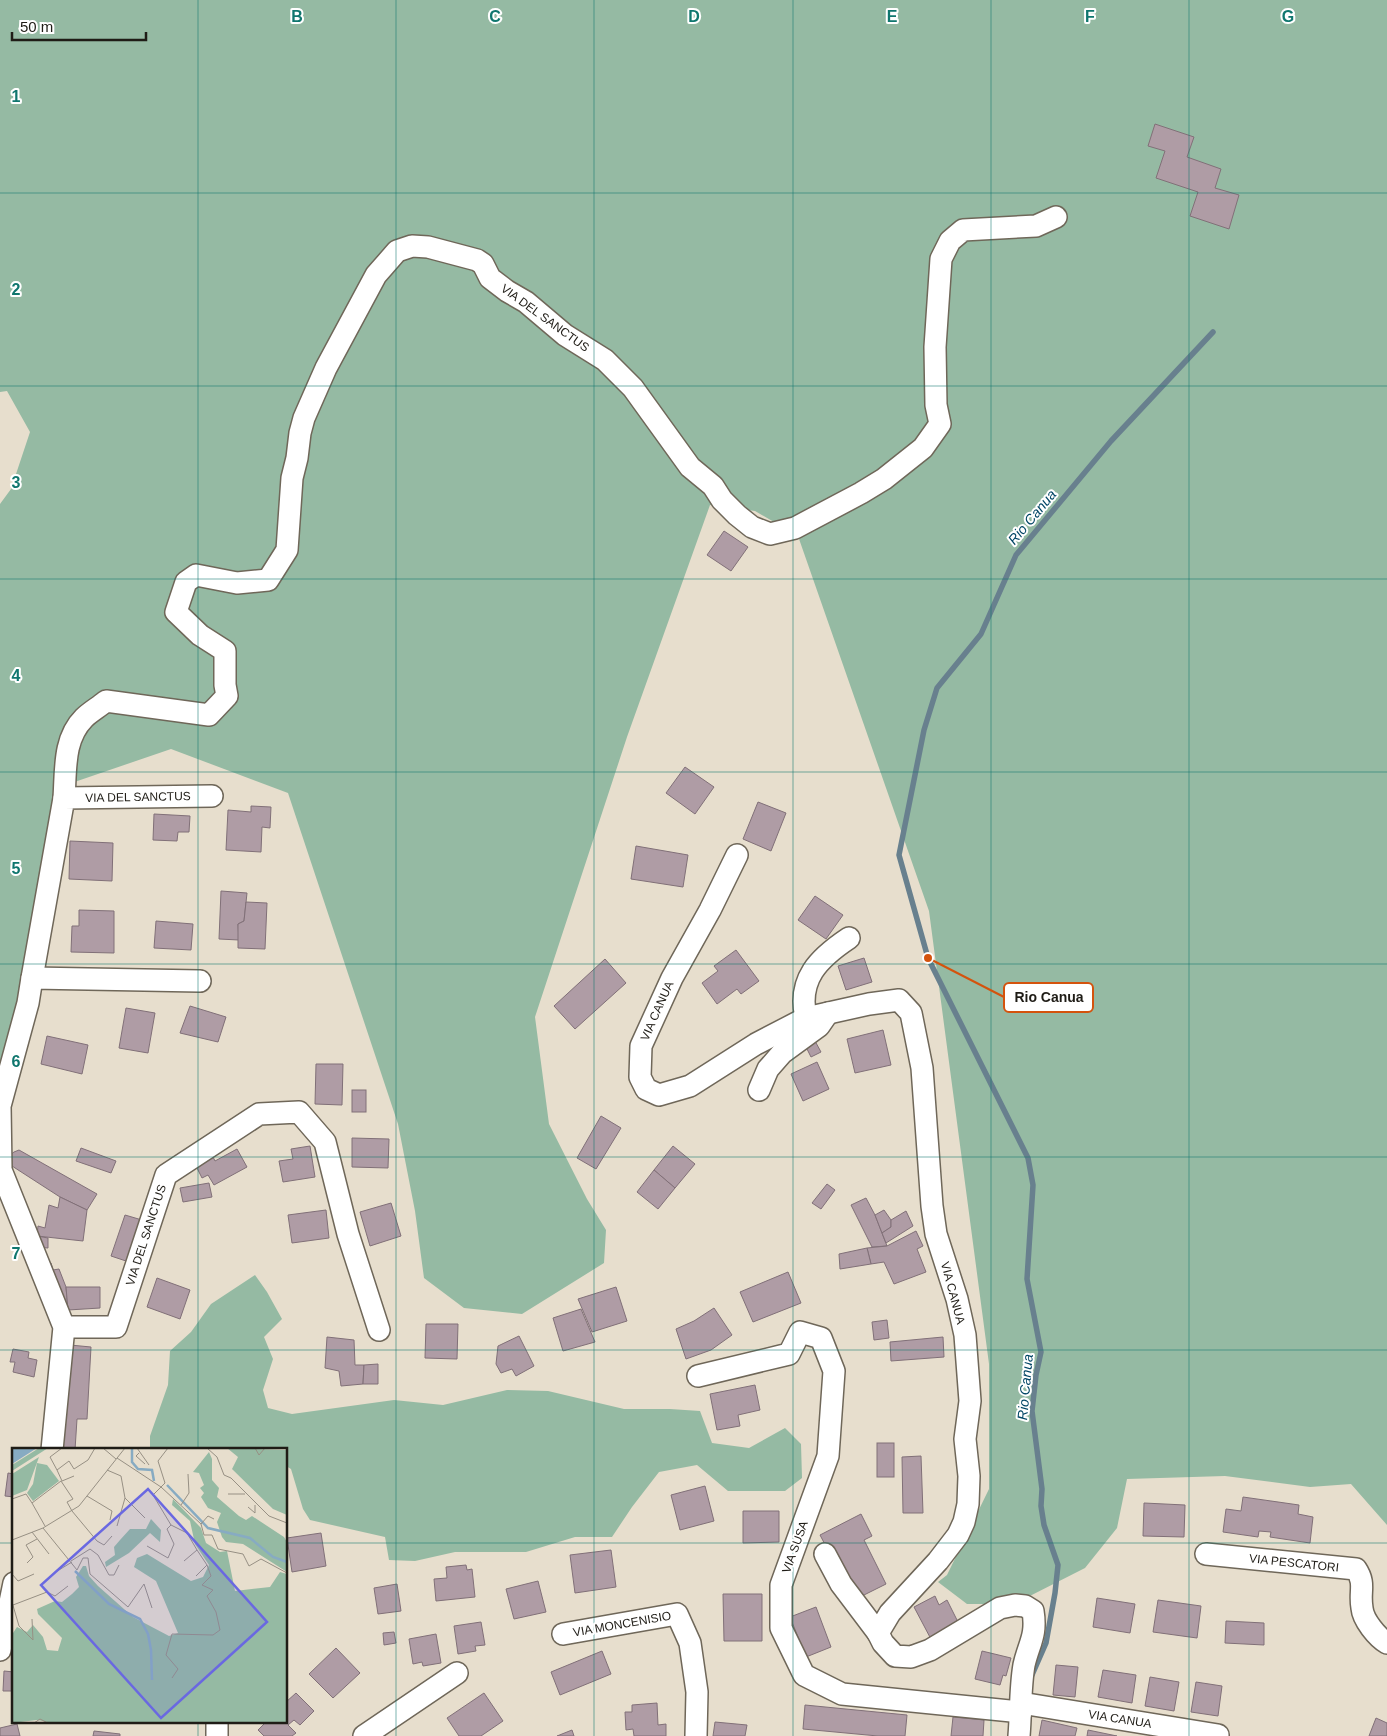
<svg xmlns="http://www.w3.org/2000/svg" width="1387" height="1736" viewBox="0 0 1387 1736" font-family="Arial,sans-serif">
<rect width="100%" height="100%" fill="#e7decd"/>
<g fill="#95baa3">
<path d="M0 0H1387V1525L1351 1484 1310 1487 1225 1476 1127 1479 1117 1528 1085 1568 1014 1604H967L938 1582 947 1575 989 1489V1364L929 911 798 536 755 511 710 505 627 737 535 1017 549 1124 587 1199 606 1230 604 1263 522 1314 464 1308 424 1278 415 1211 398 1124 288 793 171 749 54 789 15 1029 0 1073V504L11 489 30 432 7 391 0 392Z"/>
<path d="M255 1275 267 1292 282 1319 264 1337 273 1359 263 1390 268 1408 292 1414 394 1400 443 1405 507 1390 548 1391 624 1409H670L700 1411 712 1443 749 1448 785 1428 801 1444 802 1478 785 1491H728L697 1465 659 1472 632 1507 612 1537H575L526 1552H455L415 1561 389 1560 385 1537 310 1520 303 1509 291 1469 286 1466V1450H150V1436L168 1385 170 1351 191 1332 211 1304Z"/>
</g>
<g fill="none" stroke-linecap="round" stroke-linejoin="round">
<path stroke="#68808e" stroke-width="5.5" d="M1032 1675 1046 1643 1055 1593 1058 1565 1044 1525 1041 1506 1042 1489 1032 1411 1036 1375 1041 1352 1027 1279 1033 1185 1028 1158 928 958 899 855 924 730 937 688 981 634 1016 555 1111 441 1213 332"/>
</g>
<g fill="#af9ca5" stroke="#817078">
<path d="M1155 124 1194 137 1187 157 1221 169 1215 188 1239 195 1229 229 1190 216 1198 192 1156 178 1165 151 1148 146Z"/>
<path d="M724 531 748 547 731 571 707 555Z"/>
<path d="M685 767 714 787 695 814 666 793Z"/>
<path d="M758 802 786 813 771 851 743 839Z"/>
<path d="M251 806 271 807 270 828 262 827 261 852 226 850 228 810 251 812Z"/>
<path d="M154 814 190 816 189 832H178L177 841 153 840Z"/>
<path d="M70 841 113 843 112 881 69 879Z"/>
<path d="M636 846 688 855 683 887 631 879Z"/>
<path d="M221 891 247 893 244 921 238 924 239 940 219 939Z"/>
<path d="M815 896 843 915 826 939 798 920Z"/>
<path d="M246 902 267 903 265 949 238 948V924L244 921Z"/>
<path d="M79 910 114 911V953L71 952 72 926H79Z"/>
<path d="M156 921 193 924 191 950 154 948Z"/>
<path d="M736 950 759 981 741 994 737 989 717 1004 702 983 718 971 714 966Z"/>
<path d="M864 958 872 982 846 990 838 966Z"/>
<path d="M605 959 626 983 575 1029 554 1006Z"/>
<path d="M190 1006 226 1017 218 1042 180 1033Z"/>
<path d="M126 1008 155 1013 148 1053 119 1048Z"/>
<path d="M883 1030 891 1065 855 1073 847 1039Z"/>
<path d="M47 1036 88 1045 82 1074 41 1064Z"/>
<path d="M815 1041 821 1052 811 1057 806 1047Z"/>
<path d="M817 1062 829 1089 803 1101 791 1074Z"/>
<path d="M316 1064H343L342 1105 315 1104Z"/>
<rect x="352" y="1090" width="14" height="22"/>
<path d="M601 1116 621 1128 596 1169 577 1158Z"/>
<path d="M352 1138 389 1139 388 1168 352 1167Z"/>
<path d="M310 1146 315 1177 283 1182 279 1161 293 1159 291 1149Z"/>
<path d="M673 1146 695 1164 675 1188 654 1170Z"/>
<path d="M81 1148 116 1161 111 1173 76 1161Z"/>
<path d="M237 1149 247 1167 214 1185 208 1175 202 1178 196 1166 213 1157 215 1161Z"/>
<path d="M19 1150 97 1194 87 1210 60 1197 12 1166 8 1160 10 1155 14 1152Z"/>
<path d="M654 1170 675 1188 658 1209 637 1192Z"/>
<path d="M209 1183 212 1197 183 1202 180 1188Z"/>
<path d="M827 1184 835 1190 821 1209 812 1203Z"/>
<path d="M60 1197 87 1210 83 1241 37 1236 38 1226 45 1228 49 1205 58 1208Z"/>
<path d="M866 1198 875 1215 887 1246 872 1247 851 1205Z"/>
<path d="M391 1203 401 1236 370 1246 360 1212Z"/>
<path d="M326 1210 329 1238 292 1243 288 1215Z"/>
<path d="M884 1210 891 1220V1227L882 1233 875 1215Z"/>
<path d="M906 1211 913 1226 886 1243 882 1233 891 1227V1220Z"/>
<path d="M125 1215 142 1220 129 1262 111 1256Z"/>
<path d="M916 1231 923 1246 917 1249 926 1272 894 1284 884 1262 871 1264 867 1248 887 1246Z"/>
<path d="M37 1236 48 1238V1248L36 1247Z"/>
<path d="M867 1248 871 1264 840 1269 839 1254Z"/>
<path d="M51 1263 53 1270 59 1269 66 1287 68 1310 41 1264Z"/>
<path d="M788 1272 801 1303 753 1322 740 1292Z"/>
<path d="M157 1278 190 1290 180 1319 147 1307Z"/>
<path d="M66 1287H100V1308L68 1310Z"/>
<path d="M616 1287 627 1321 592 1332 578 1299Z"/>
<path d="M714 1308 732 1335 711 1350 686 1359 676 1329 694 1321Z"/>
<path d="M581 1309 595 1342 563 1351 553 1318Z"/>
<path d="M887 1320 889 1338 874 1340 872 1322Z"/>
<path d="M426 1324H458L457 1359 425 1358Z"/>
<path d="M519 1336 534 1366 516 1376 512 1369 501 1373 496 1364 498 1346Z"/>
<path d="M327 1337 354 1340 355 1365H364L363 1384 341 1386 339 1371 325 1368Z"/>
<path d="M943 1337 944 1357 891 1361 890 1342Z"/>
<path d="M70 1345 91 1347 87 1419H77L75 1450H57Z"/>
<path d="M13 1349 29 1352 28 1358 37 1360 34 1377 13 1372 15 1362H10Z"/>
<path d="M378 1364V1384H363L364 1365Z"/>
<path d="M755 1385 760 1410 738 1415 740 1426 717 1430 710 1394Z"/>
<rect x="877" y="1443" width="17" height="34"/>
<path d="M921 1456 923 1513H903L902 1457Z"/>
<path d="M8 1473 14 1474V1497L5 1496Z"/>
<path d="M705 1486 714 1521 680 1530 671 1495Z"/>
<path d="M1243 1497 1299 1505 1298 1514 1313 1517 1310 1543 1270 1537 1271 1532 1259 1531 1258 1537 1223 1532 1226 1509 1241 1511Z"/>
<path d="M1144 1503 1185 1505 1184 1537 1143 1536Z"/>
<path d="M743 1511H779V1542L743 1543Z"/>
<path d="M861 1514 872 1536 864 1540 886 1584 858 1598 838 1569 820 1535Z"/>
<path d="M321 1533 326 1566 292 1572 287 1538Z"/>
<path d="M611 1550 616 1587 575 1593 570 1555Z"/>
<path d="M466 1565 467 1570 472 1569 475 1597 436 1601 434 1579 447 1578 446 1567Z"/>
<path d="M538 1581 546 1612 514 1619 506 1589Z"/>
<path d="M397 1584 401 1611 378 1614 374 1588Z"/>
<path d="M723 1594H762V1641H724Z"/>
<path d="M935 1596 939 1605 947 1600 960 1626 932 1641 914 1607Z"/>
<path d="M1097 1598 1135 1604 1130 1633 1093 1627Z"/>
<path d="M1158 1600 1201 1606 1197 1638 1153 1632Z"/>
<path d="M816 1607 831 1647 806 1657 790 1617Z"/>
<path d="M1226 1621 1264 1623V1645L1225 1643Z"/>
<path d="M481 1622 485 1645 475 1646 476 1651 458 1654 454 1626Z"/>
<path d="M394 1632 396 1643 384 1645 383 1633Z"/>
<path d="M436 1634 441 1663 423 1666 422 1662 413 1664 409 1639Z"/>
<path d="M336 1648 360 1673 333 1698 309 1674Z"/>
<path d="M602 1651 611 1674 560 1695 551 1672Z"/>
<path d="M982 1651 1011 1658 1006 1676 1003 1675 1000 1685 975 1679Z"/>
<path d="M1056 1665 1078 1667 1075 1697 1053 1695Z"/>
<path d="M1103 1670 1136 1675 1132 1703 1098 1697Z"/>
<path d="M4 1671 14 1672V1691H3Z"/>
<path d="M1150 1677 1179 1682 1174 1711 1145 1706Z"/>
<path d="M1196 1682 1222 1686 1218 1716 1191 1712Z"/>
<path d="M296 1693 314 1711 300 1725 294 1720 288 1725 296 1733 292 1736H264L258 1730 266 1722H286V1702Z"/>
<path d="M484 1693 503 1721 481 1736H459L447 1718Z"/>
<path d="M657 1703 658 1725 666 1724V1736H634L633 1729 626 1730 625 1712H632V1705Z"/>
<path d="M805 1705 907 1715 905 1736H878L803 1729Z"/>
<path d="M953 1717 984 1720 983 1736H951Z"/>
<path d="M1376 1718 1387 1723V1736H1369Z"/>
<path d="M1042 1720 1077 1728 1075 1736H1039Z"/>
<path d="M715 1722 747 1725 745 1736H713Z"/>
<path d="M17 1724 20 1736H0V1728Z"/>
<path d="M572 1730 574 1736H557Z"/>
<path d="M1088 1730 1117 1736H1087Z"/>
<path d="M94 1731 120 1734V1736H93Z"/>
</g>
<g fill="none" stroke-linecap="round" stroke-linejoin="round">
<defs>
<g id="street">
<path d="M64 798C66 770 63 739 84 718 90 712 99 707 106 701L209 715 227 696 225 685V651L200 635 176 612 186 582 196 575 237 583 268 580 287 550 292 478 297 458 300 433 304 418 326 368 376 275 397 251 412 246 428 247 477 260 483 264 490 278 507 291 526 302 565 335 605 360 633 388 690 467 713 486 722 500 737 515 752 527 770 534 795 528 861 493 884 479 923 448 940 424 936 405 935 347 941 259 950 241 963 230 1036 226 1056 217"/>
<path d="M737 855 710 910 672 978 641 1046 640 1077 646 1089 659 1095 690 1086 756 1044 806 1018 869 1004 899 1000 911 1013 922 1068 932 1206 936 1234 957 1299 965 1335 970 1401 965 1439 969 1476 968 1504 964 1522 958 1535 938 1561 890 1613 878 1633 883 1643 895 1656 911 1657 930 1650 1000 1608 1015 1605 1025 1606 1033 1611C1037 1636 1029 1643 1024 1665 1020 1688 1021 1713 1019 1736"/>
<path d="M32 978 64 798 212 796"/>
<path d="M806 1018C797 979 819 958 849 938"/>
<path d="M759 1090 768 1069 782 1053 819 1026 828 1013"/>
<path d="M64 1327H116L166 1175 259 1114 299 1112 325 1142 348 1234 379 1330"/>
<path d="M698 1376 789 1354 800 1332 821 1338 834 1371 828 1456 781 1585V1628L804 1675 842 1694 1021 1712"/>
<path d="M52 1450 64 1327 1 1170 0 1106 28 1003 32 978 200 981"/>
<path d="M825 1554 841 1584 878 1633"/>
<path d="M1206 1554 1356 1569C1366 1584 1359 1591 1362 1608 1363 1620 1377 1637 1387 1643"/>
<path d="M563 1634 677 1614 690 1643 697 1692 696 1736"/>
<path d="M0 1650 14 1583"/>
<path d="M1021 1703 1218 1735"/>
<path d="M217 1722V1736"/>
<path d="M364 1736 457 1673"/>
</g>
</defs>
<use href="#street" stroke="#6f6759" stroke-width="24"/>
<use href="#street" stroke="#fff" stroke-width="21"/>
</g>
<path fill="none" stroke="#0f766e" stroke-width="1" stroke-opacity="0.55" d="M198 0V1450M396 0V1736M594 0V1736M793 0V1736M991 0V1736M1189 0V1736M0 193H1387M0 386H1387M0 579H1387M0 772H1387M0 964H1387M0 1157H1387M0 1350H1387M0 1543H14M286 1543H1387M198 1722V1736"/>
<g text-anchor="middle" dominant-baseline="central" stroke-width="4" stroke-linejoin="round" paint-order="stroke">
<g font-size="12" fill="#1f1c16" stroke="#fff">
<text transform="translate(545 318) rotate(36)">VIA DEL SANCTUS</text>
<text transform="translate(138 797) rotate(-1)">VIA DEL SANCTUS</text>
<text transform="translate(657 1011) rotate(-66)">VIA CANUA</text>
<text transform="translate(146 1235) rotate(-72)">VIA DEL SANCTUS</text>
<text transform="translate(953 1293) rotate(75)">VIA CANUA</text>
<text transform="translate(795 1547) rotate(-70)">VIA SUSA</text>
<text transform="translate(1294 1563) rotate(6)">VIA PESCATORI</text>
<text transform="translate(622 1624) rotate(-10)">VIA MONCENISIO</text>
<text transform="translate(1120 1719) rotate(9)">VIA CANUA</text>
</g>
<g font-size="14" font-style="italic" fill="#004565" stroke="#fff">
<text transform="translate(1032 517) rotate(-50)">Rio Canua</text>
<text transform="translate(1025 1387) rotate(-85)">Rio Canua</text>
</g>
</g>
<g transform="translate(12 1448)">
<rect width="275" height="275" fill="#e7decd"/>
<path d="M27 0H36L0 23V17ZM215 0 275 2V67L261 61 220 21 226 9ZM197 4 200 11V32L207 40 205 49 227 68 234 72 240 68 272 89 275 94V124L231 96 214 94 210 89 205 74 209 65 196 60 189 49 192 45 188 40 192 37 187 25 181 24ZM27 9 15 42 0 48V26ZM25 15 35 17 47 33 21 53 15 45 21 36ZM161 51 189 80 194 95 208 104 215 103 223 143 258 139 268 124 275 126V275H41L25 272 0 275 1 185 5 179 15 184 21 177 31 189 35 202 46 203 50 190 26 166 25 161 43 153 50 154 60 146 67 139 64 129 71 118H74L77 128 86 138 121 169 157 188 166 185 144 133 122 119 125 110 135 106 179 133 191 129 197 117 183 96 178 73 160 57ZM139 71 149 82 148 94 138 85 117 105 94 119 93 114 103 107 102 99 108 92 118 81H134Z" fill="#95baa3"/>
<path d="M0 0H25L0 16Z" fill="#87abc2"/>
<path fill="none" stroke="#87abc2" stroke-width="2.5" d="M120 0V14L126 21 140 22 142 33M155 37 196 80 238 90 261 109 275 114M63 123 97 156 128 171 136 186 139 202 140 232"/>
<path fill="none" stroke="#979084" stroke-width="1" d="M50 0 38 9 45 22 57 13 62 21 76 12 83 0M91 0 104 11M125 0 137 17M156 0 146 13 153 35 141 47 159 77 175 85 185 102 172 113M195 0 205 9 212 27 219 30 257 68 275 75M243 0 247 7 253 0M127 5 124 8 133 16M105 10 149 39 189 76 192 87H200L206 101 231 106 237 118 249 111 275 125M45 22 50 33 62 28M95 22 109 28 113 50 133 70M216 46H233M75 48 100 63 98 72M0 51 14 46 20 55M169 57 177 45 176 26M236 59 243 65V57M189 76 196 68 202 71M33 78 20 55 49 33 61 51 55 54 60 63 85 93 92 97 100 88M105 78 113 50M31 80 65 122 71 110H76L78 126 116 159 132 136 140 160M20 84 37 106M0 92 31 80 67 58 113 0M135 98 156 110 162 96 155 81 159 77M59 113 78 101 86 107 97 127H102L107 117M15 115 21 109 14 97 25 91M42 125 60 114M0 126 6 133 22 126M184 128 195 117 185 102M0 154 7 178 21 192M1 157 35 144 43 148 56 138M20 171 21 192M160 230 166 221 154 207 160 186 201 187 208 182 204 164 195 148 201 142 190 137 199 128 195 117M22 275 28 271 36 275"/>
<path fill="#6a68e1" fill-opacity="0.15" stroke="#6a68e1" stroke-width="2.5" d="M136 41 255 174 149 270 29 137Z"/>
<rect width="275" height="275" fill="none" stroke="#1f1c16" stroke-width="2.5"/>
</g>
<g font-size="16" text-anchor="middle" font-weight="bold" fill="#0f766e" stroke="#fff" stroke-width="4" stroke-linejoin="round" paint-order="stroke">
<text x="297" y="22">B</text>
<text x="495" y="22">C</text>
<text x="694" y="22">D</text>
<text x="892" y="22">E</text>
<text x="1090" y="22">F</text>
<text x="1288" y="22">G</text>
<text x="16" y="102">1</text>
<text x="16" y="295">2</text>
<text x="16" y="488">3</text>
<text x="16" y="681">4</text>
<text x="16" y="874">5</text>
<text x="16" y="1067">6</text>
<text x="16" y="1259">7</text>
</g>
<path fill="none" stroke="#d4530d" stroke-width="2" d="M928 958L1004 997"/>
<circle fill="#d4530d" stroke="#fff" stroke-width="2" cx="928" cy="958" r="5"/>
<rect fill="#fff" stroke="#d4530d" stroke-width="2" x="1004" y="983" width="89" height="29" rx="5"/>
<g font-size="14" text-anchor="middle" font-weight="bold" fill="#1f1c16">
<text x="1049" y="1002">Rio Canua</text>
</g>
<path d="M12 32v8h134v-8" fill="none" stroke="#1f1c16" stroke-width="2.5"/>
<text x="20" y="32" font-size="15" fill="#1f1c16" stroke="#ffffff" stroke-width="4" paint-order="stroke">50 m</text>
</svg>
